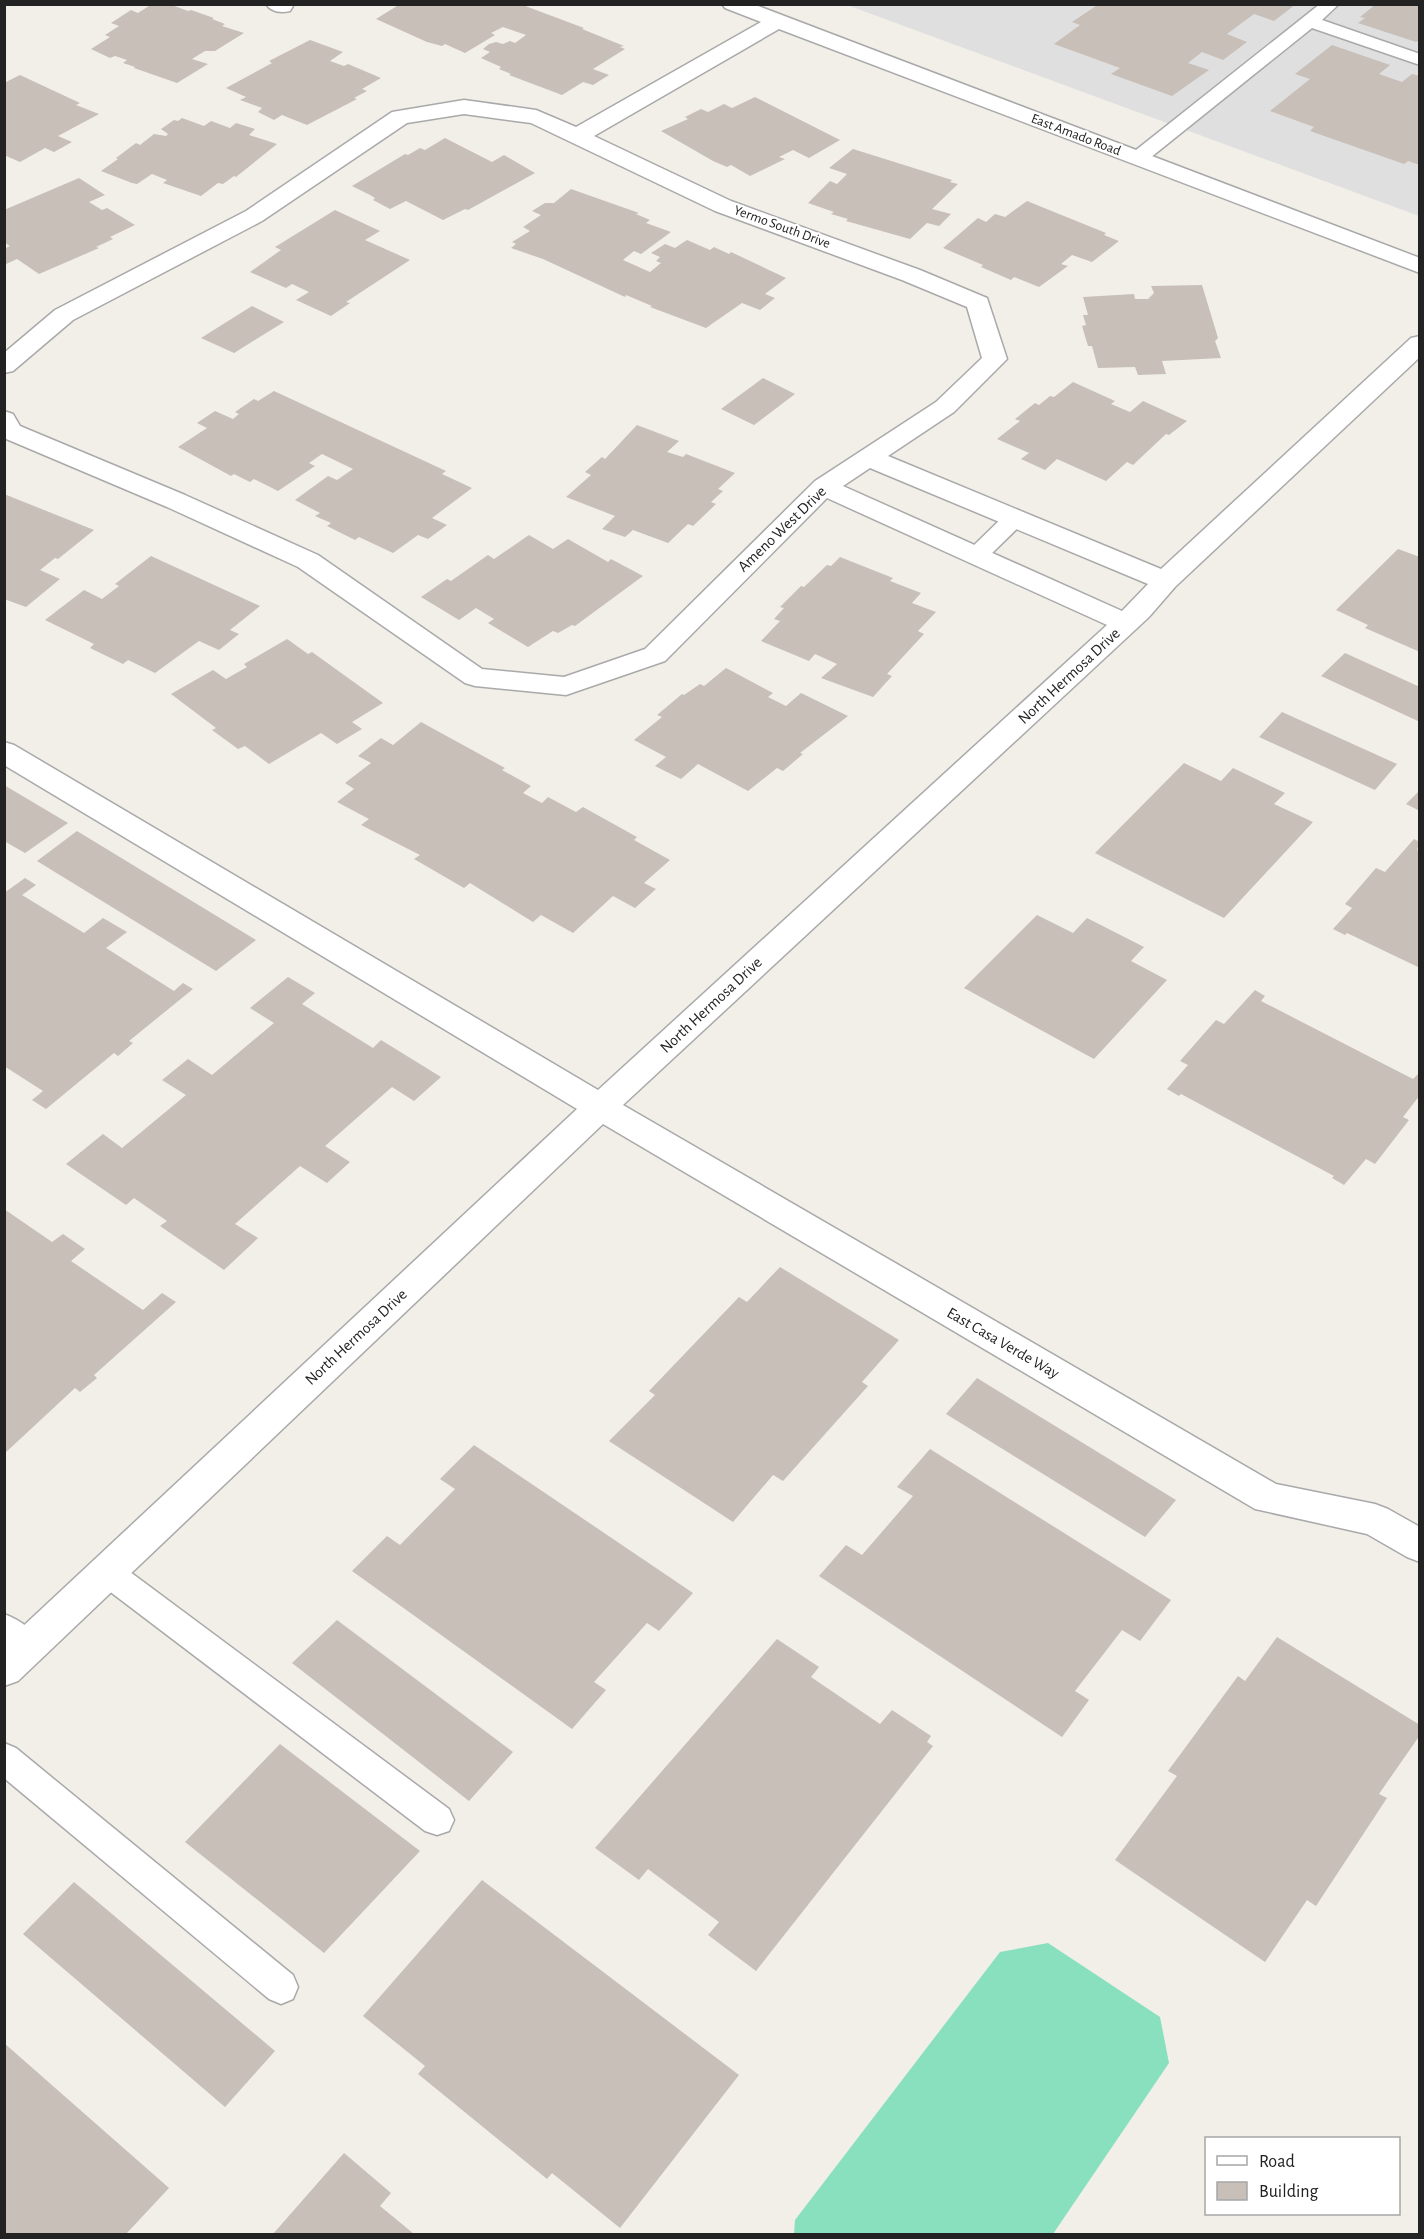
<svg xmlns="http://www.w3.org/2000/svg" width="1424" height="2239" viewBox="0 0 1424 2239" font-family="'Alegreya Sans',sans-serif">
<rect width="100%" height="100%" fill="#f2efe9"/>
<path fill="#e0dfdf" d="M847 5H1419V216Z"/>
<path fill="#88e0be" d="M1048 1943 1160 2017 1169 2063 1053 2234H794L795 2220 1000 1952Z"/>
<g fill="#c7bfb8">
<path d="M152 4H169L188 11 191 10 214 18 212 19 225 24 222 26 244 33 215 51H205L192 59 208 64 177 83 134 68 135 67 123 63 127 60 115 56 110 58 91 49 110 37 105 35 119 26 111 23 131 10 138 13Z"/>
<path d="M393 4H520L584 28 582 29 624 46 620 47 625 49 593 69 609 75 593 85 583 82 562 95 509 75 511 74 499 69 501 67 481 58 490 52 483 49 489 44 496 42 503 44 510 41 515 43 526 35 503 27 491 33 495 35 465 53 445 44 442 46 427 42 376 19 397 6Z"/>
<path d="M1099 4H1296L1274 21 1254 14 1227 34 1247 42 1223 60 1202 52 1188 63 1209 70 1172 96 1111 74 1120 68 1054 44 1080 25 1072 22Z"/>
<path d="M1376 4H1420V40L1416 42 1358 23 1365 18 1360 17Z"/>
<path d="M310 40 343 52 330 61 344 66 348 64 381 78 362 89 367 91 354 98 357 99 307 125 282 115 274 120 258 112 262 108 240 100 246 97 226 88 272 63 269 61Z"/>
<path d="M1332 45 1390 65 1379 74 1402 82 1412 74 1420 76V165L1408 161 1404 164 1310 131 1314 127 1270 111 1310 79 1295 74Z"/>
<path d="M20 75 80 103 76 105 99 114 58 136 72 142 54 152 45 148 20 162 4 155V83Z"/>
<path d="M755 97 840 140 809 158 793 150 779 157 785 159 750 176 731 165 727 167 713 161 661 131 688 119 685 117 701 109 708 112 724 104 732 108Z"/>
<path d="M182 118 204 126 211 121 230 128 236 123 255 129 249 135 277 144 236 177 234 176 223 184 218 183 201 196 163 183 167 180 152 174 137 184 132 183 101 171 118 159 116 158 136 143 140 145 154 134 166 136 168 134 161 129 174 120 178 121Z"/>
<path d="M445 138 492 162 504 155 535 173 468 210 465 209 443 220 406 201 390 209 373 200 375 198 370 195 352 186 405 154 408 155 420 148 425 150Z"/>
<path d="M853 149 952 180 950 182 958 184 932 209 951 214 939 226 927 223 910 239 846 221 848 219 831 214 834 212 808 203 830 181 837 184 847 174 829 168Z"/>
<path d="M79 178 105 195 89 202 102 210 107 208 135 225 110 237 113 239 96 247 99 248 39 274 17 259 4 265V249L10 246 4 242V210Z"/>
<path d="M571 189 639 213 636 214 650 220 646 223 671 232 641 254 634 251 623 260 650 272 661 263 656 261 660 257 651 253 665 244 675 248 687 240 710 250 714 247 729 254 731 252 786 278 765 294 775 298 760 310 742 303 706 328 650 307 652 306 626 295 625 297 543 259 511 248 516 244 512 242 530 231 523 227 541 215 532 211 545 203H554Z"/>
<path d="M1027 201 1106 233 1104 235 1119 241 1092 262 1072 255 1061 264 1068 266 1039 287 1014 277 1011 280 981 267 983 265 943 248 978 218 986 222 995 214 1005 217Z"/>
<path d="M335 210 380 231 365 240 410 260 346 302 350 303 331 316 296 300 309 292 292 284 286 288 250 272 281 250 275 247Z"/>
<path d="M1202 285 1218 338 1215 341 1221 358 1162 361 1166 374 1138 375 1135 367 1098 368 1092 346H1088L1082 326 1086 325 1083 315H1088L1083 297 1134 294 1135 299H1148L1154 293 1151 286Z"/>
<path d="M252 306 284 322 234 353 201 338Z"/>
<path d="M763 378 795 394 754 425 721 409Z"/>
<path d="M1073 382 1115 401 1111 404 1130 412 1143 401 1187 421 1169 435 1166 434 1133 465 1127 462 1106 481 1057 459 1045 470 1021 459 1029 453 997 439 1020 421 1015 419 1035 403 1039 405 1050 396 1054 397Z"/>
<path d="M274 391 446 471 442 474 472 488 432 518 447 525 428 539 418 535 393 553 359 537 355 540 327 526 331 523 315 516 320 513 295 500 328 476 337 480 353 469 322 454 309 463 315 466 278 491 254 479 250 482 234 474 231 476 178 447 207 428 197 423 215 411 233 419 239 414 235 412 254 399 258 401Z"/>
<path d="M637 425 679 441 667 452 683 457 686 454 735 473 718 489 723 491 711 502 716 504 693 526 688 524 668 543 633 530 625 537 602 529 615 516 566 497 591 475 585 472 602 457 605 459Z"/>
<path d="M4 494 94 530 58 559 55 558 40 570 60 579 26 607 4 599Z"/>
<path d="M529 535 553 549 568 539 608 562 611 559 643 576 575 626 572 625 558 633 553 631 528 647 488 623 494 619 476 608 459 620 421 597 447 579 451 581 488 555 494 559Z"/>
<path d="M1398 549 1420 557V652L1365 628 1368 625 1336 610Z"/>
<path d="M151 556 260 606 230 630 239 634 219 650 199 641 155 673 128 660 123 664 90 648 94 644 45 620 84 590 102 599 119 586 115 584Z"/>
<path d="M840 557 893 578 890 581 921 593 912 603 936 612 918 631 924 634 887 674 892 676 873 697 821 678 837 664 815 654 809 661 761 641 780 621 774 619 784 608 780 607 801 586 804 587 827 565 831 566Z"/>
<path d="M287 639 308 654 312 652 383 703 352 722 362 729 337 744 321 733 269 764 245 746 238 749 212 730 216 728 171 694 213 670 226 679 247 667 244 664Z"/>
<path d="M1345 653 1420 687V722L1321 676Z"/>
<path d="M726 668 773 693 768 697 786 706 801 693 848 716 800 753 803 754 783 771 777 768 748 791 698 764 681 779 655 766 666 757 634 740 662 717 657 715 682 694 684 695 700 684 704 686Z"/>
<path d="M1282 712 1397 764 1375 790 1259 737Z"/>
<path d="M421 722 505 768 502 770 531 786 523 793 542 803 548 797 576 812 583 807 637 837 634 840 670 860 644 883 656 889 635 908 613 896 573 933 541 915 533 922 470 883 464 888 414 859 420 855 361 825 369 819 337 802 354 789 345 783 371 763 358 756 381 738 393 745Z"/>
<path d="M1184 763 1221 781 1233 768 1285 793 1274 804 1313 822 1224 918 1095 853Z"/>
<path d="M4 785 68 823 25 853 4 841Z"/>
<path d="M1420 790V811L1406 804Z"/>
<path d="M77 831 256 940 216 971 37 861Z"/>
<path d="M1414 839 1420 842 1417 850 1420 851V968L1347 933 1345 935 1333 929 1352 908 1345 904 1376 868 1385 872Z"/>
<path d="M25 878 36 885 22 895 84 933 103 918 127 932 106 948 174 991 183 983 193 989 129 1041 133 1043 118 1056 114 1053 46 1109 32 1100 43 1091 4 1066V893Z"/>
<path d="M1037 915 1073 933 1087 918 1144 947 1131 961 1167 980 1094 1059 964 988Z"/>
<path d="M288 977 315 993 302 1004 373 1048 381 1040 441 1077 414 1101 392 1087 325 1146 350 1162 327 1183 300 1166 235 1224 258 1238 224 1270 160 1226 167 1221 134 1198 126 1205 66 1164 103 1134 122 1148 186 1095 162 1080 188 1059 212 1075 274 1023 250 1008Z"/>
<path d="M1255 990 1265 996 1261 1001 1413 1079 1420 1072V1095L1403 1117 1409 1120 1375 1164 1366 1159 1344 1185 1332 1178 1334 1176 1181 1094 1179 1096 1167 1089 1188 1065 1180 1061 1216 1020 1224 1024Z"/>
<path d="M4 1209 52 1242 63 1234 85 1249 71 1261 143 1310 162 1293 176 1302 94 1375 97 1378 80 1392 75 1388 4 1454Z"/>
<path d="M780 1267 899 1340 862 1382 868 1386 783 1481 773 1475 733 1522 609 1441 655 1395 649 1391 739 1297 747 1302Z"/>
<path d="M977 1378 1176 1500 1145 1537 946 1414Z"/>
<path d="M474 1445 693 1593 659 1631 647 1623 594 1682 606 1690 572 1729 352 1571 387 1536 400 1545 455 1489 440 1479Z"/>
<path d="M930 1449 1171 1600 1140 1641 1122 1630 1075 1691 1089 1700 1062 1737 819 1576 846 1545 862 1555 913 1496 897 1487Z"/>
<path d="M337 1620 513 1752 469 1801 292 1663Z"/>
<path d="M1277 1637 1420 1725V1735L1379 1794 1387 1798 1316 1906 1307 1900 1265 1962 1115 1860 1177 1776 1168 1771 1238 1676 1245 1681Z"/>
<path d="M777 1639 819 1667 811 1677 880 1724 892 1710 931 1736 927 1742 933 1746 756 1971 708 1935 719 1922 648 1869 639 1880 595 1848Z"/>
<path d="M280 1744 420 1851 324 1953 185 1842Z"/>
<path d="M482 1880 739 2075 620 2228 552 2173 547 2179 418 2074 425 2066 363 2016Z"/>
<path d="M74 1882 275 2051 225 2107 23 1934Z"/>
<path d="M4 2043 169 2188 126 2234H4Z"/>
<path d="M344 2153 391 2193 380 2206 414 2234H273Z"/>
</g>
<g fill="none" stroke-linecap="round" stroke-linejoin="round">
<defs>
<g id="service">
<path d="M1320 4H1339L1322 20 1420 54V65L1312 28 1145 162H1131L1129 158 1131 154Z"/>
<path d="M1015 511 1023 513 1026 518 1023 523 984 561 976 563 968 561 965 556 968 551 1007 513Z"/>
<path d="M107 1559 118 1563 449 1809 454 1820 449 1831 437 1835 425 1831 96 1581 92 1572 96 1563Z"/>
<path d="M4 1614C20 1620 37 1632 44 1647L39 1657 28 1661 17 1657 4 1647Z"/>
<path d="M4 1743 16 1748 293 1975 298 1987 293 1999 281 2004 269 1999 4 1778Z"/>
</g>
<g id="minor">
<path d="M266 4H292L293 6 290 11C281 13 271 12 266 4Z"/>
<path d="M722 4H753L1420 258V273L779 29 594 136 731 201 920 270 987 298 1007 359 954 412 888 456 1161 569 1411 338 1420 336V357L1175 587 1149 617 623 1105 1276 1484 1375 1504 1388 1509 1420 1527V1562L1407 1557 1367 1534 1255 1509 603 1124 18 1681 4 1686V1644L577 1109 4 765V742L14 745 598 1090 1107 625 827 498 665 661 566 695 475 686 465 683 298 567 167 507 4 438V411L13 414 20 426 185 495 318 555 482 669 564 677 645 649 815 481 936 402 982 358 967 307 902 280 715 211 531 123 464 114 407 123 262 221 73 320 13 371 4 373V353L55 310 246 211 392 112 464 100 536 110 576 127 761 22 725 8ZM870 468 1148 584 1122 611 843 486Z"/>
</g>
</defs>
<use href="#service" stroke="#a9a9a9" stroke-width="3"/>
<use href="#minor" stroke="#a9a9a9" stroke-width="3"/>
<use href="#service" fill="#fff" fill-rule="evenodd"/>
<use href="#minor" fill="#fff" fill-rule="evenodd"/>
</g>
<g text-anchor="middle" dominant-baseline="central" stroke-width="4.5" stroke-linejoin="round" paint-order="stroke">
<g font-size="14" fill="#222" stroke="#fff">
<text transform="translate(1076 135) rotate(21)">East Amado Road</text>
<text transform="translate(782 227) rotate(20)">Yermo South Drive</text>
</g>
<g font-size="16" fill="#222" stroke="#fff">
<text transform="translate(782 529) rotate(-44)">Ameno West Drive</text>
<text transform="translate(1069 676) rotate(-43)">North Hermosa Drive</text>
<text transform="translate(711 1005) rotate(-43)">North Hermosa Drive</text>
<text transform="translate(356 1337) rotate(-43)">North Hermosa Drive</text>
<text transform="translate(1003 1343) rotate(30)">East Casa Verde Way</text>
</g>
</g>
<rect width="1424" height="2239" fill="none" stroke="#222222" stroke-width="12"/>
<rect x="1205" y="2137" width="195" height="78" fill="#ffffff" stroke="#a7a7a7" stroke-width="1.5"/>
<rect x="1217" y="2156" width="30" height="9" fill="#ffffff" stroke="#a7a7a7" stroke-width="1.5"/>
<text x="1259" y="2167" font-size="18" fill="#222222">Road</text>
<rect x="1217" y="2182" width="30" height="18" fill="#c7bfb8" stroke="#a7a7a7" stroke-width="1.5"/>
<text x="1259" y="2197" font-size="18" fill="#222222">Building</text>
</svg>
